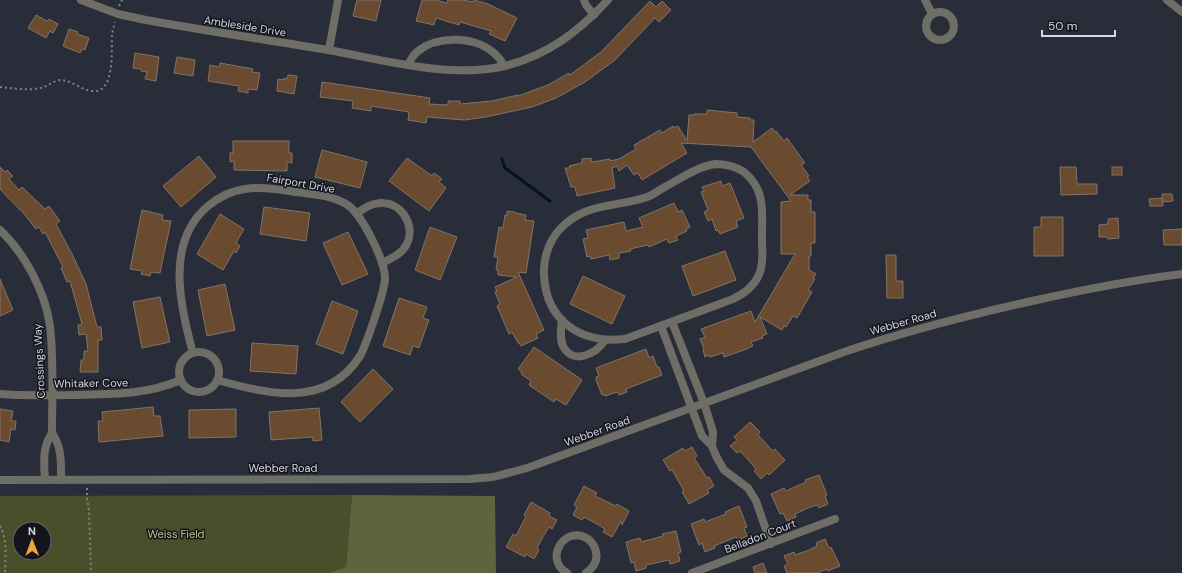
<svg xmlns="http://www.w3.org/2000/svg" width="1182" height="573" viewBox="0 0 1182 573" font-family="'DM Sans',sans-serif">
<rect width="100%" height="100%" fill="#282d39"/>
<path fill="#484f2b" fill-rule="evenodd" d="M352 495 346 567 328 573H0V496ZM20 529H44V553H20Z"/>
<path fill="#5d653d" d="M352 495 495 496 496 573H328L346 567Z"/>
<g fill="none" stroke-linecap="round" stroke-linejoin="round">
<path stroke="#00132d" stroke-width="3" d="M502 159 505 168 550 201"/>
</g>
<g fill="#6a4b2f" stroke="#817368">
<path d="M357 0H381L376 21 353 16Z"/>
<path d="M422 0H435L447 3 448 0H464L473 2 474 0 488 4 517 18 505 41 489 34 491 31 460 22 459 25 436 18 434 25 416 21Z"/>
<path d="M650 1 656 7 662 1 671 10 659 22 655 18 615 60 585 82 556 98 532 107 486 117 464 120 427 117 426 123 408 120 409 112 371 106V111L352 108 353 101 320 97 322 82 430 98 429 104 448 105V101H460V104L492 101 518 95V96L548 85 569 73 570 75 601 52Z"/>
<path d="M36 15 47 21 49 19 58 24 53 33 50 31 46 38 28 28Z"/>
<path d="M69 29 78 32 77 34 89 38 85 50 82 49 80 53 63 46Z"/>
<path d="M135 53 159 57 156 81 145 79 147 72 141 71V69L133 68Z"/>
<path d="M177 57 195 60 193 76 174 73Z"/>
<path d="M220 63 253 69 252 72 260 73 257 90 248 89V93L238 91 239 86 208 81 210 65 219 67Z"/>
<path d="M288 75 297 76 294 94 277 91 278 79 284 80V78L287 79Z"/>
<path d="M707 110 737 113V117L750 118V120H754L753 142 772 128 775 132 776 131 784 141 787 138 805 163 801 165 809 176 807 177 810 181 790 195H808V200H811V212H815V243H811V256H809V270L816 274 813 278 815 279 808 290 812 292 797 318 793 316 786 327 784 326 782 330 760 317 767 334 762 336 763 338 751 342 753 346 744 350 724 357 723 353 710 357 709 355 705 357 703 350 704 349 700 339 705 337 701 329 751 311 755 322 795 254H781V202L791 201 751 147 681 143 687 153 642 180 638 173 634 175 627 165 619 171 617 166 612 168 615 188 577 196 575 187H571L565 168H570L569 166 582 163V159L591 158 592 162 610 159V161L619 159 636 149 634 145 660 130 662 133 673 126 674 128 678 126 687 141 689 115H694V114H707Z"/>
<path d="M233 141H289V153H292V163L287 162V171L234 170V161L230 162V153H233Z"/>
<path d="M322 150 367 162 360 188 315 177Z"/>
<path d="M199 156 216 177 181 207 163 186Z"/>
<path d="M407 158 432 176 434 173 442 179 439 182 446 188 429 211 389 181Z"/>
<path d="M0 167 5 172 7 170 13 176 9 179 19 190 22 187 45 209 49 206 60 221 56 224 73 256 86 284 97 327H101L102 340H98V372H80L81 360H84V351H88L86 334 79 335 78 325 82 324 70 281 67 282 61 268 63 267 45 232 43 234 39 227 36 229 21 210H20L0 189Z"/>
<path d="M1060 167H1076L1077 184H1097V194L1061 195Z"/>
<rect x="1112" y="167" width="10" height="8"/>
<path d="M721 181 722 186 730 183 744 218 736 221 738 227 720 234 718 230 716 231 712 219 708 221 704 212 708 210 701 192 704 191 702 187Z"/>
<path d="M1162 194H1172L1173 201 1163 202Z"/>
<path d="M1162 198 1163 206H1150L1149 199Z"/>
<path d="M674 203 678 212 682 210 690 227 686 229 687 231 676 236 678 240 669 243 667 239 649 247 648 245 630 249 631 251 619 253V258L610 260 609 255 591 259 590 256 587 257 583 239 588 238 586 230 624 222 626 231 643 227 639 218Z"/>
<path d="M264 207 310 213 306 241 260 234Z"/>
<path d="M142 210 163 215 162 220 171 221 160 273 151 272 150 276 141 274 142 271 130 269Z"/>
<path d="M507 211 515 212V213L526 215 525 220 534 221 526 273 518 272 544 330 536 334 538 338 521 346 519 343H518L512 332 509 334 497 306 500 304 495 292 497 291 495 287 517 277 498 275V270H496L498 257H494L499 227 503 228 505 215H507Z"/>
<path d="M220 214 244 229 236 243 240 246 236 253 234 251 223 270 197 254Z"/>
<path d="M1041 217H1063V256H1034V227H1041Z"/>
<path d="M1118 218 1119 238 1108 239 1107 237H1099V225L1108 224V219Z"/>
<path d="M430 227 457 237 440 280 415 270Z"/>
<path d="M1182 229V245H1164L1163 230Z"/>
<path d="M348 232 368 274 342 285 323 243Z"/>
<path d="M725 251 736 280 693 296 682 266Z"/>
<path d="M886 255H896V281H903V298H887Z"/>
<path d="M583 276 625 296 612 324 570 304Z"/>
<path d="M0 279 13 310 0 316Z"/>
<path d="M225 284 235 330 207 336 198 290Z"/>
<path d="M160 297 170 342 142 348 133 302Z"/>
<path d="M399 298 427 307 423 318 429 320 419 348 413 346 410 355 383 346Z"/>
<path d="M332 301 358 311 343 354 316 344Z"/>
<path d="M252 343 298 346 296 374 250 371Z"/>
<path d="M534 347 582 380 566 405 556 399 554 402 529 385 531 381 521 374 522 372 518 369Z"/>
<path d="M646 349 649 358 653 356 657 367H659L662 375 626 389 627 392 619 395 617 392 605 396 604 394 602 395 596 380V377L599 376 596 368Z"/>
<path d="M373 369 393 389 360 422 341 402Z"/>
<path d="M153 407 154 416H160L163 436 99 442 98 421H103L102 412Z"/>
<path d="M319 408 322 440 313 441V437L271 440 269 412Z"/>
<path d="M0 409 13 411 11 421H16L15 430 11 429 9 442 0 440Z"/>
<path d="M236 409V437L189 438V410Z"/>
<path d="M750 422 760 432 758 435 773 451 775 449 785 460 769 475 767 473 761 479 754 471 756 469 750 462 740 451 737 453 730 446 737 440 734 437Z"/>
<path d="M692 447 697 456 694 458 702 470 707 478 709 477 714 486 707 490 709 493 689 504 682 492 684 491 672 470 670 471 663 460 683 448 685 451Z"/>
<path d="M819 475 827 495 825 496 828 504 819 508 817 505 808 508 795 514 796 517 787 521 783 513 780 514 771 494 784 488 786 491 806 482 805 480Z"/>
<path d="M584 486 597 493 595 496 616 506 617 504 629 511 622 525 621 521 612 537 603 532 605 529 597 524 584 517 582 520 573 515 577 507 574 505Z"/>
<path d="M531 502 550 513 549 516 557 520 552 529 549 527 544 535 537 548 539 550 534 559 526 554 525 557 506 547 513 534 516 536 526 516 524 515Z"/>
<path d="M739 506 747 527 744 528 747 536 738 540 736 537 714 546 715 548 705 552 702 543 699 545 691 524 704 519 705 522 726 514 725 512Z"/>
<path d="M676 531 681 552 678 553 680 561 670 564 669 560 660 562 646 565V568L636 571 634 562 631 563 626 542 640 538 641 542 663 536 662 534Z"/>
<path d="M825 539 829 548 831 547 840 566 828 571 827 569 817 573H787L784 566 788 564 784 556 794 552 795 555 809 550 817 546 816 543Z"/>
<path d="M763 563 767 573H755L753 567Z"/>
</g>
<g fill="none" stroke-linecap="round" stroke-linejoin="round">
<g stroke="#7f838e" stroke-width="2" stroke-dasharray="2 3" stroke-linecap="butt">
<path d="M119 6 122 0"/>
<path d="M0 87C13 88 27 91 40 88 47 87 53 81 60 80 71 80 81 90 92 91 116 94 111 49 112 34 113 30 114 26 115 22"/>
<path d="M87 488V499L89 510 91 573"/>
<path d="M0 526C8 539 5 558 5 573"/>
</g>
<g stroke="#6e6d66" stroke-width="8">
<path d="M81 0 118 14 146 20C207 31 268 40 328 50 384 60 450 79 505 66 548 55 578 32 608 0"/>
<path d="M584 0 586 5 594 15"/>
<path d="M925 0 932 14"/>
<path d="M1167 0 1182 12"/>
<circle cx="940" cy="26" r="14"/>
<path d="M329 50 338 0"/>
<path d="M408 64C411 60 413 55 417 52 437 34 479 36 497 56 500 58 502 63 504 66"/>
<path d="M715 164C726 164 735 166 744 172 766 190 762 212 762 238 762 251 764 265 758 277 752 288 744 294 733 299L625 339C581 344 546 321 544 275 543 259 549 240 561 228 586 202 615 208 647 197 653 195 658 191 663 188 680 179 696 167 715 164Z"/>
<path d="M357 213C365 208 373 202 383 203 404 204 417 229 405 247 400 255 390 259 382 263"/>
<path d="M0 230C25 254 45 291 50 326 54 361 52 397 52 433 42 448 44 462 45 480"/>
<path d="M562 320C561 328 559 340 564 348 575 365 597 353 605 340"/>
<path d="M672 322 704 403 713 432 712 446"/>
<path d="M661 326 702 436 712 446 717 458 724 470 748 488 756 501 771 544"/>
<circle cx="199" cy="372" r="20"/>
<path d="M193 353C180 306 165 242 208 206 233 185 258 186 289 191 308 194 333 194 349 206 363 217 385 261 385 278 385 291 366 345 360 356 326 409 268 394 217 380"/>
<path d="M0 394C23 396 45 395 68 395 108 394 143 396 181 380"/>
<path d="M52 433C62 447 61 463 61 480"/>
<path d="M0 480 470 479 493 477 527 468 844 352C906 331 969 315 1032 301 1082 290 1132 280 1182 274"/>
<path d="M567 573C543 559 565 524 588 539 592 542 595 547 596 552 598 561 593 568 586 573"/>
<path d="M692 573 835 519"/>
</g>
</g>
<g text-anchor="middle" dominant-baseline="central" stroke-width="3" stroke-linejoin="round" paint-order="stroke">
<g font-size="11" fill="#d5d8e1" stroke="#13151b">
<text transform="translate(245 26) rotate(9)">Ambleside Drive</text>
<text transform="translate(301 183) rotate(10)">Fairport Drive</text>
<text transform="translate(903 322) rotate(-16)">Webber Road</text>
<text transform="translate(39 361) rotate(-93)">Crossings Way</text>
<text transform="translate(91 383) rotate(-1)">Whitaker Cove</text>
<text transform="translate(597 431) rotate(-20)">Webber Road</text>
<text x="283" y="468">Webber Road</text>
<text transform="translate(760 536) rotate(-21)">Belladon Court</text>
</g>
<g font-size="11" fill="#b8c684" stroke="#13151b">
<text x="176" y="534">Weiss Field</text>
</g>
</g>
<g transform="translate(32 541) rotate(359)"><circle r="19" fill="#13151b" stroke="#61636a"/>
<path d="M0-3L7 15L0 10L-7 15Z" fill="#eca93a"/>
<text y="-6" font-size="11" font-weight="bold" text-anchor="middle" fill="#d5d8e1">N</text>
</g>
<path d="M1042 30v6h73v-6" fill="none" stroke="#d5d8e1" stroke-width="2"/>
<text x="1048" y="30" font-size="12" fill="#d5d8e1" stroke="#13151b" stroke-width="3" paint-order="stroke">50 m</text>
</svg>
